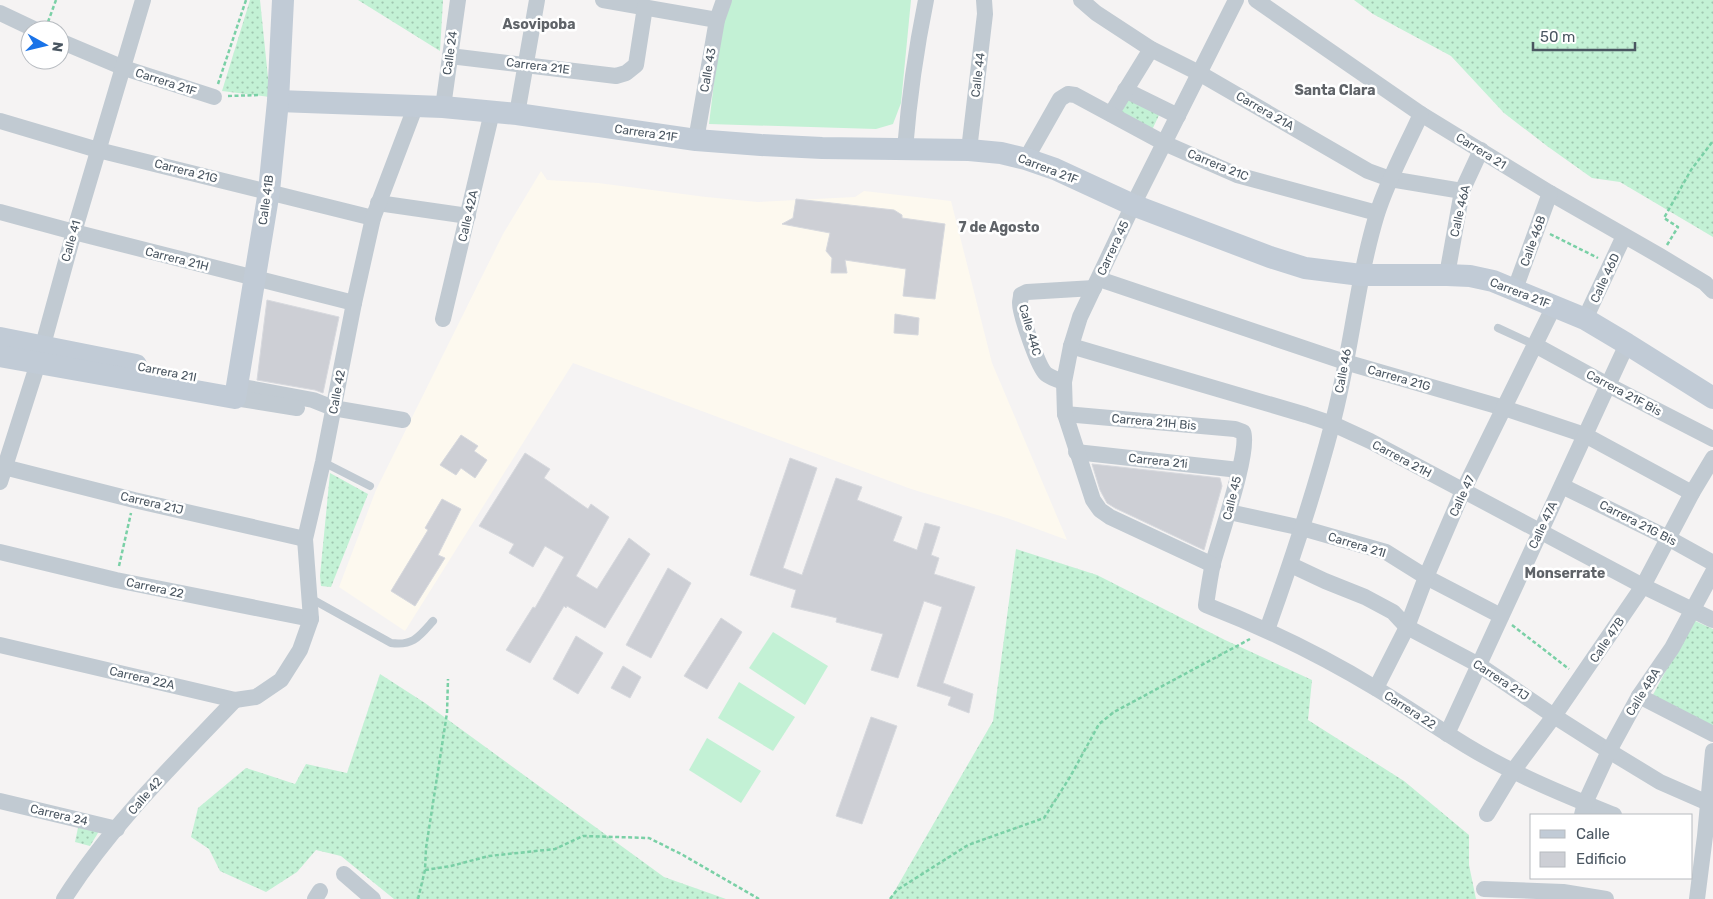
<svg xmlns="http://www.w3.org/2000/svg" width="1713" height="899" viewBox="0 0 1713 899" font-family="Rubik,sans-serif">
<defs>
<pattern id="grass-dots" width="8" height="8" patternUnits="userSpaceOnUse" patternTransform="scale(1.25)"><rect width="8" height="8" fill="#c3f1d5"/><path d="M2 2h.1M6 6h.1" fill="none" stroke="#a0c6b0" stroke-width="1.8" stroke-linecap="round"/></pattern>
</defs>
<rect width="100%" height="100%" fill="#f5f3f3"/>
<path fill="#fdf9ef" d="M541 171 547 180 598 183 706 197 758 202 855 197 864 191 951 201 992 363 1067 540 1007 518 911 489 573 363 405 631 339 587 376 490 503 234Z"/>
<g fill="url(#grass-dots)">
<path d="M250 0H260L270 97 222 91Z"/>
<path d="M358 0H443L440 51Z"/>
<path d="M1354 0H1713V237L1620 182 1592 178 1547 146 1504 113 1451 56 1373 14Z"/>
<path d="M1123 95 1160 113 1152 130 1115 109Z"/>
<path d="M330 473 368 494 331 587 321 586 320 576Z"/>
<path d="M1016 549 1097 575 1225 640 1312 680 1308 720 1404 781 1469 835V865L1476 899H890L993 721Z"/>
<path d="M1693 620 1713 629V734L1648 704Z"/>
<path d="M380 674 425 703 664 877 726 899H394L341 856 316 850 297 872 266 892 220 871 209 849 191 837 198 808 246 768 295 784 306 764 347 773Z"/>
<path d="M79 823 101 828 90 846 75 842Z"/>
</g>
<g fill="#c3f1d5">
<path d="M727 0H911L901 103 893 124 876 129 709 124 722 16Z"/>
<path d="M773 632 828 666 805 705 749 668Z"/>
<path d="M739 682 795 717 773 751 718 718Z"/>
<path d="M707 738 761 771 741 803 689 770Z"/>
</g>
<g fill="#cdcfd5" stroke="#d7d9de">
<path d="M796 199 894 210 902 215V218L945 224 935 299 903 296 906 269 845 260 847 273H831L832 258 826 251 830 233 782 224 793 218Z"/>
<path d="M267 300 339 317 323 393 315 390 257 380Z"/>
<path d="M895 314 919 318 918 335 894 333Z"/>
<path d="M461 435 478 446 474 451 487 460 475 478 461 468 456 475 440 465Z"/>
<path d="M525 453 550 469 544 478 588 509 591 504 609 517 576 576 597 589 629 538 650 554 605 628 567 606 566 608 564 606 530 663 506 650 533 607 535 608 564 557 545 546 533 567 509 553 514 544 479 526Z"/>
<path d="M790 458 817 468 783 568 802 575 836 478 862 487 857 500 902 517 893 541 917 550 925 523 940 527 931 555 939 558 934 574 975 587 943 683 973 694 969 713 948 705 951 697 917 686 942 607 924 601 898 678 871 670 883 634 836 622 837 618 791 607 796 590 750 575Z"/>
<path d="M1092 464 1220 478 1222 486 1204 550 1115 508 1107 503 1100 490Z"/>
<path d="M442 499 461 509 438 555 445 558 415 606 391 591 428 530 425 528Z"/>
<path d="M668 568 691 583 651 658 626 645Z"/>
<path d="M721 618 742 632 707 689 684 676Z"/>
<path d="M576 636 603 653 578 694 553 679Z"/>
<path d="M623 666 641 677 630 698 611 688Z"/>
<path d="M871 717 897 726 862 824 836 816Z"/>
</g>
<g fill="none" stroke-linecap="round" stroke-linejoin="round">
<g stroke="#7ad0a6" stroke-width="2.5" stroke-dasharray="4 2.5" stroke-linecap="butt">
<path d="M48 22 56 0"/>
<path d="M218 84 246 0"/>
<path d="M228 96 260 95"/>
<path d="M1550 234 1598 258"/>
<path d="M1667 245 1678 227 1664 218 1691 170 1713 141"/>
<path d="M119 566 131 513"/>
<path d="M1512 625 1569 669"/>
<path d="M425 870 451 866 489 856 555 849 583 836 649 838 683 855 759 899"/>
<path d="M418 899 425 870 426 848 447 713 448 679"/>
<path d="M890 899 897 890 968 845 1044 818 1070 777 1099 724 1114 712 1250 639"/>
</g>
<g stroke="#c1cad2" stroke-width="8">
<path d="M1498 328 1535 345"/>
<path d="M323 462 370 486"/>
<path d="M310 598 391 643C413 646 419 637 433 621"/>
</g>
<g stroke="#c1cad2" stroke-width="16">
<path d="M603 0 717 20"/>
<path d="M1081 0 1096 13 1151 49 1199 73 1368 171 1390 179 1462 191"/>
<path d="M1256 0 1421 114 1550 193 1660 256 1705 283 1713 291"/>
<path d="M0 13 36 30"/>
<path d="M60 41 124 68 214 97"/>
<path d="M450 56 616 76 626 73 636 65 645 7"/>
<path d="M1125 90 1178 116"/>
<path d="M443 107 458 0"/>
<path d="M517 114 537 0"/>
<path d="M1111 114 1151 49"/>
<path d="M0 121 98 150 373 218"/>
<path d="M696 140 717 20 724 0"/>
<path d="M905 149C909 99 916 49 926 0"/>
<path d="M969 150 985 14 984 0"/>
<path d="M1026 159 1060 99 1068 94 1075 95 1164 143 1237 175 1377 213"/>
<path d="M378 203 468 216"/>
<path d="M0 212 74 232 354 303"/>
<path d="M1447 275 1462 191 1481 150"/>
<path d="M1099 279 1345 362 1504 408 1585 435 1692 493"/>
<path d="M1515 289 1550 193"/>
<path d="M443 319 492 112"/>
<path d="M1585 319 1624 236"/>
<path d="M1535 345 1608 385 1713 439"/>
<path d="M1071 346 1306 415 1333 424 1370 441 1643 586 1713 620"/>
<path d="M1064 382C1058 380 1051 378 1046 374 1038 367 1020 314 1020 303 1020 300 1021 298 1021 295L1027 292 1094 288"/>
<path d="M237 386 313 400 333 408 403 420"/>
<path d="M235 398 297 408"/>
<path d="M1065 414 1235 429 1243 432C1251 449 1219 540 1213 563 1210 577 1208 591 1206 605 1265 628 1323 656 1377 689 1422 716 1465 748 1513 771 1546 788 1580 801 1614 815"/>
<path d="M1076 452 1239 470"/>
<path d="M0 466 134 500 305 539"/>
<path d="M0 482 38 363 74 232 143 0"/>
<path d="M1562 486 1668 538 1713 563"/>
<path d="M1229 512 1302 528 1386 552 1426 577 1501 616"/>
<path d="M0 552 116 580 311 619"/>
<path d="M1213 565 1110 517 1100 510 1093 500 1065 414 1064 382 1071 346 1080 317 1133 205 1236 0"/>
<path d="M1291 565 1325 581 1365 597 1393 612 1407 627 1479 665 1554 716 1609 751 1660 782 1708 803"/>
<path d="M1267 630C1291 563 1314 494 1332 425 1351 355 1356 283 1377 214 1388 179 1406 147 1421 114"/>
<path d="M0 645 235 700 256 697 281 680 300 650 311 619 305 539 323 462 354 303 373 218 416 105"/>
<path d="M1376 688 1407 627 1426 577 1463 491 1554 306"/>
<path d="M1639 696 1713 734"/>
<path d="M1447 734 1627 344"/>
<path d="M0 801 117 829"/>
<path d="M1487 814 1513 771 1554 716 1643 586 1692 493 1713 458"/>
<path d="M1582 815 1585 803 1609 751 1639 696 1672 648 1713 572"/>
<path d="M344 874 373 899"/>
<path d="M1484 889 1563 892 1606 899"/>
<path d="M64 899C111 825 175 763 235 700"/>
<path d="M315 899 320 891"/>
<path d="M1697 899 1705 836 1713 751"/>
</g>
<g stroke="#c1cbd6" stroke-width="22">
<path d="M278 101 443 107 517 114 696 140 761 145 822 148 969 150 1001 153 1026 159 1055 169 1133 205 1270 257 1305 268 1361 275H1447L1470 276 1493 281 1585 319 1627 344 1713 398"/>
<path d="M0 338 136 365"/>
<path d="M0 356 235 398 269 191 278 101 283 0"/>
</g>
</g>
<g text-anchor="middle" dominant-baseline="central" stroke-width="5" stroke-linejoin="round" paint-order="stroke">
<g font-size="12" fill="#4a5661" stroke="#fff">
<text transform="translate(450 53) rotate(-82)">Calle 24</text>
<text transform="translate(538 66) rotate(7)">Carrera 21E</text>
<text transform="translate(708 70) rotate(-80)">Calle 43</text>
<text transform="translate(978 75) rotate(-83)">Calle 44</text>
<text transform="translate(166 82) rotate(18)">Carrera 21F</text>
<text transform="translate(1265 111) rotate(30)">Carrera 21A</text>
<text transform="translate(646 133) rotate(8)">Carrera 21F</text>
<text transform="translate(1481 151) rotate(32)">Carrera 21</text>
<text transform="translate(1218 165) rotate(22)">Carrera 21C</text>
<text transform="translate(1048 169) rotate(21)">Carrera 21F</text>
<text transform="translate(186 171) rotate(14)">Carrera 21G</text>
<text transform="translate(266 200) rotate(-82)">Calle 41B</text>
<text transform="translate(1460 211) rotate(-77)">Calle 46A</text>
<text transform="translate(468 216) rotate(-77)">Calle 42A</text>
<text transform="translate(71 241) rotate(-74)">Calle 41</text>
<text transform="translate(1533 241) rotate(-70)">Calle 46B</text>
<text transform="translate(1113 248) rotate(-65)">Carrera 45</text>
<text transform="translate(177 259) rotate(14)">Carrera 21H</text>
<text transform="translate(1605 278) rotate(-65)">Calle 46D</text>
<text transform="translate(1520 293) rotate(21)">Carrera 21F</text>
<text transform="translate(1030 330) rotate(74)">Calle 44C</text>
<text transform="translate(1343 371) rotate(-79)">Calle 46</text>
<text transform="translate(167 372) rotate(11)">Carrera 21I</text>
<text transform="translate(1399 378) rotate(16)">Carrera 21G</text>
<text transform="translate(337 392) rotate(-79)">Calle 42</text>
<text transform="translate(1624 393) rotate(28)">Carrera 21F Bis</text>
<text transform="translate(1154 422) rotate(5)">Carrera 21H Bis</text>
<text transform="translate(1402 459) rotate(28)">Carrera 21H</text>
<text transform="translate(1158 461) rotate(6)">Carrera 21i</text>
<text transform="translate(1462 496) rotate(-65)">Calle 47</text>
<text transform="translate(1232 498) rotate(-76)">Calle 45</text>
<text transform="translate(152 503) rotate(13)">Carrera 21J</text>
<text transform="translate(1638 523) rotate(27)">Carrera 21G Bis</text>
<text transform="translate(1543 525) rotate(-65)">Calle 47A</text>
<text transform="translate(1357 545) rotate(17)">Carrera 21I</text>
<text transform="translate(155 588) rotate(12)">Carrera 22</text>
<text transform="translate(1607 640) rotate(-56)">Calle 47B</text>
<text transform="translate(142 678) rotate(13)">Carrera 22A</text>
<text transform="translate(1501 680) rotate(33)">Carrera 21J</text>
<text transform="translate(1643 692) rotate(-58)">Calle 48A</text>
<text transform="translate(1410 710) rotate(33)">Carrera 22</text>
<text transform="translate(145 796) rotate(-49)">Calle 42</text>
<text transform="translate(59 815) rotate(13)">Carrera 24</text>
</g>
<g font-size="14" font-weight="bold" fill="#5f6368" stroke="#fff">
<text x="539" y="24">Asovipoba</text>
<text x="1335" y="90">Santa Clara</text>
<text x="999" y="227">7 de Agosto</text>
<text x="1565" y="573">Monserrate</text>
</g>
</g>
<rect x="1530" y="814" width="162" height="65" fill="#ffffff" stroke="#b7bbc0"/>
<rect x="1540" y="830" width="25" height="8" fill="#c1cbd6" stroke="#b7bbc0"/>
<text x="1576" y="839" font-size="15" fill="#4a5661">Calle</text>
<rect x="1540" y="852" width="25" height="15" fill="#cdcfd5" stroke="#b7bbc0"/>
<text x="1576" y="864" font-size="15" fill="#4a5661">Edificio</text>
<g transform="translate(45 45) rotate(98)"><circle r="24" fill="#ffffff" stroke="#b7bbc0"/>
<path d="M0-4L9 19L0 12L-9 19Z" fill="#1a73e8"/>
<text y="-8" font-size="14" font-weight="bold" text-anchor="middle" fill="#4a5661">N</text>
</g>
<path d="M1533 42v8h102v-8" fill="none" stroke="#4a5661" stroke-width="2.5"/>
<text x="1540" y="42" font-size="15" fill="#4a5661" stroke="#ffffff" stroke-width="4" paint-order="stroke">50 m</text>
</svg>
